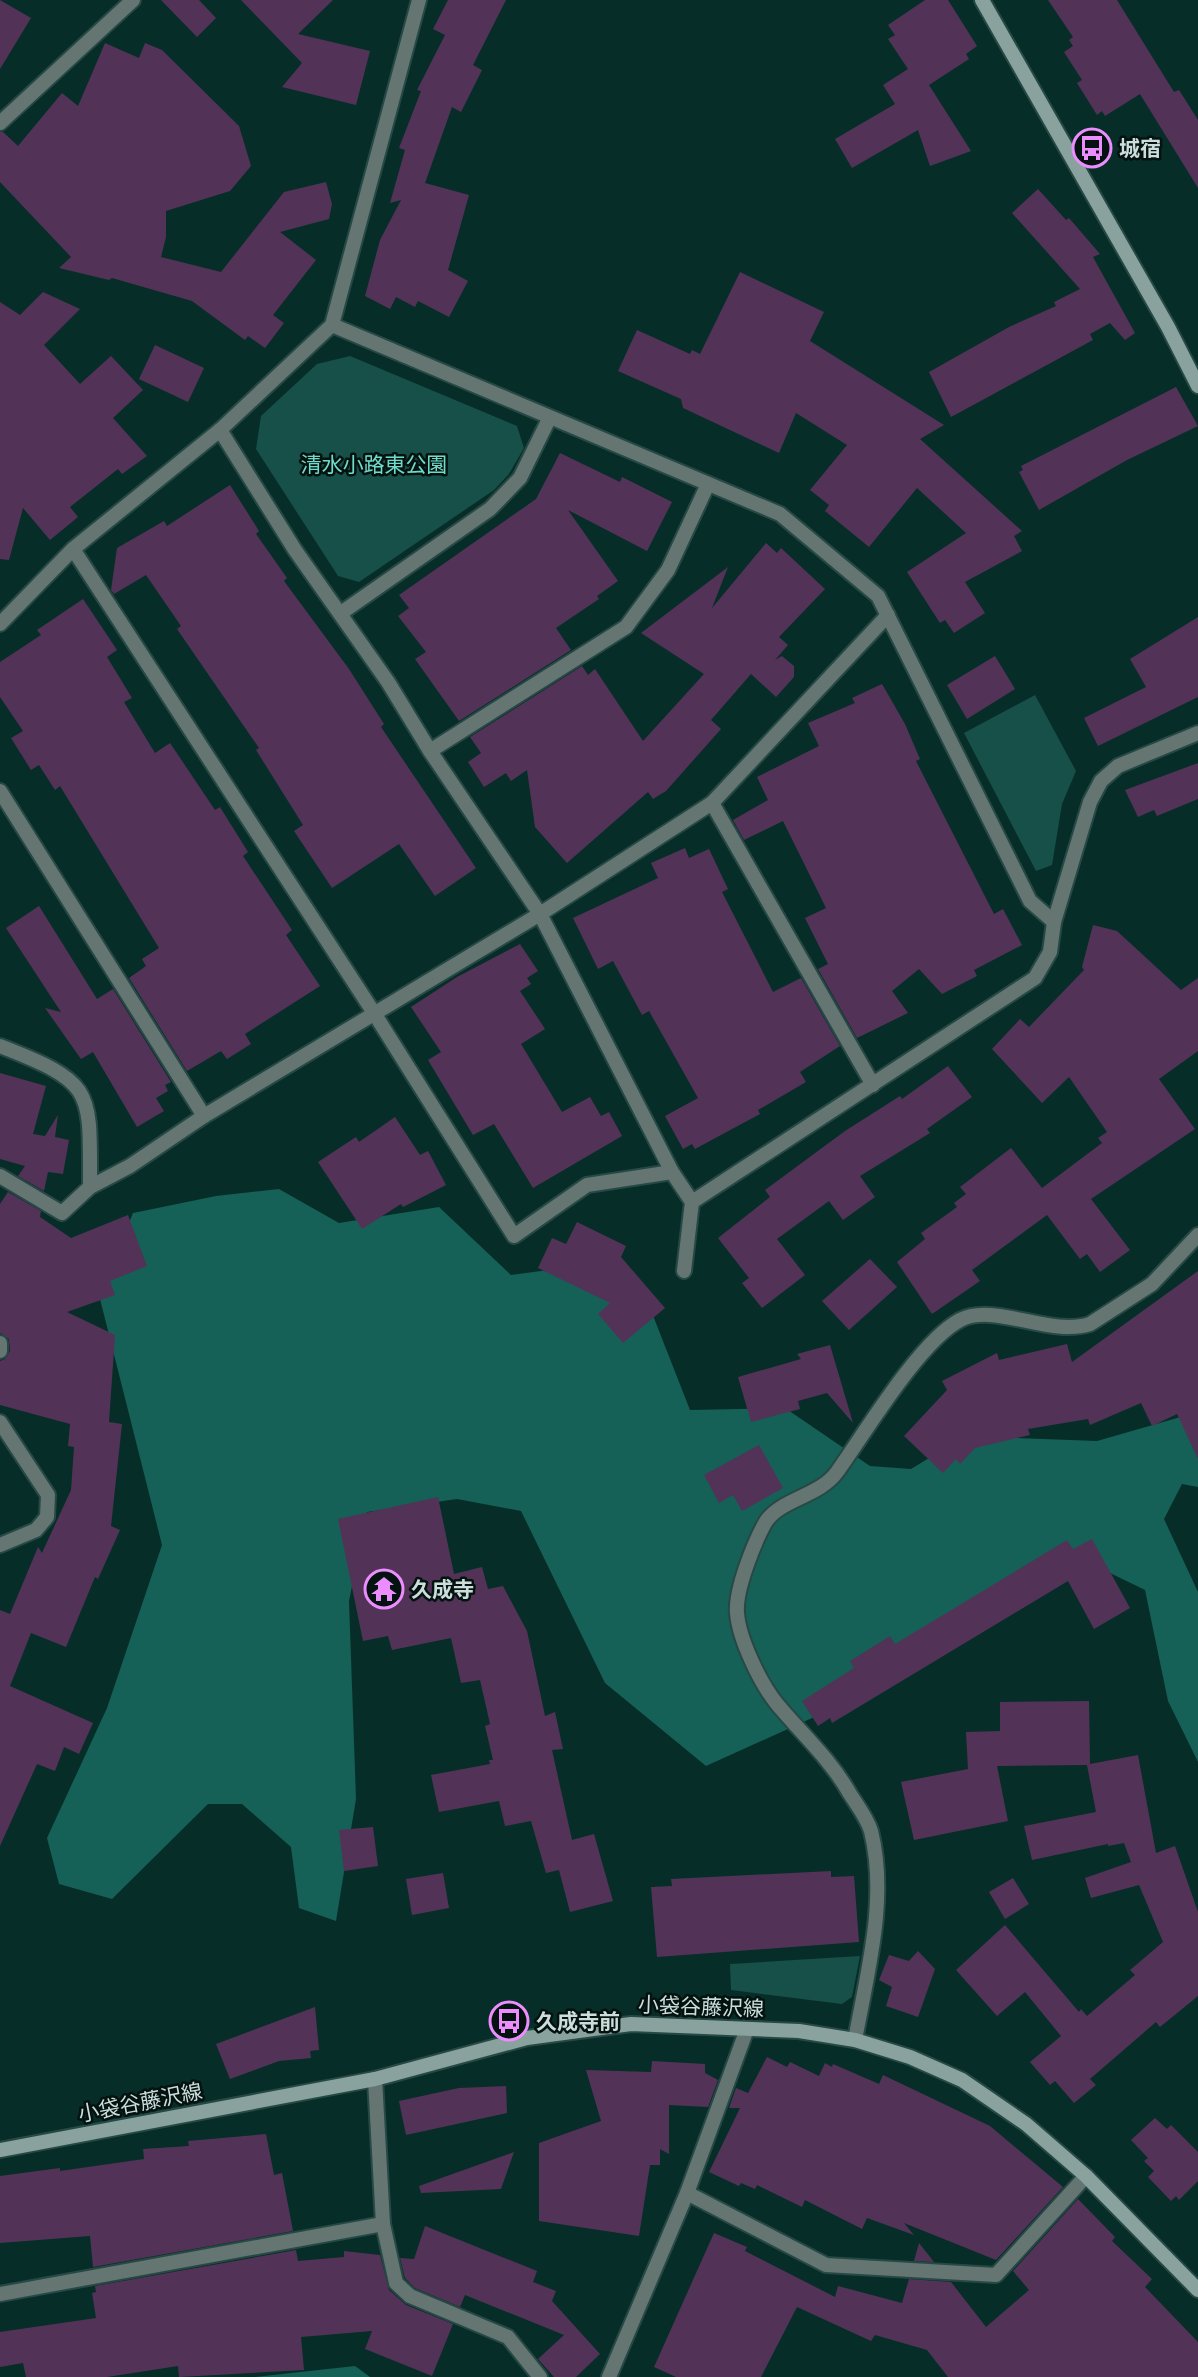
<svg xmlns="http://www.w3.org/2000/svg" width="1198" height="2377" viewBox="0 0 1198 2377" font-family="'Open Sans','Noto Sans JP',sans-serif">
<rect width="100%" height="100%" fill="#072d28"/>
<g fill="#175049">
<path d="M350 356 517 426 524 448 509 474 494 490 359 582 338 576 256 449 261 416 317 364Z"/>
<path d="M1035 695 1076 771 1062 804 1052 865 1036 871 964 733Z"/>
<path d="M860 1956 852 1997 842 2004 731 1990 730 1964Z"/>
</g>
<g fill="#156057">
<path d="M279 1189 339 1223 439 1207 511 1275 616 1261 652 1313 690 1410 785 1408 870 1466 911 1469 965 1436 1097 1441 1198 1412V1487L1182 1484 1164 1519 1198 1592V1762L1168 1701 1145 1590 1077 1557 832 1709 706 1766 605 1683 521 1511 457 1499 367 1512 349 1601 356 1799 336 1921 299 1908 291 1847 242 1804H208L112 1899 59 1884 47 1838 107 1708 162 1545 99 1295 133 1213 216 1196Z"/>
<path d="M355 2366 370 2377H255Z"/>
</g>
<g fill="#523357">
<path d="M0 0 31 18 0 69Z"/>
<path d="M161 0H199L216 18 197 37Z"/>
<path d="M241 0H333L298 34 370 51 356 105 282 87 302 63Z"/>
<path d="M448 0H506L473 65 482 70 461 112 452 107 425 183 469 195 448 270 468 281 449 317 418 301 415 307 396 297 390 309 365 296 380 240 401 200 390 203 405 150 399 148 421 91 417 90 445 35 433 29Z"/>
<path d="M925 0H948L977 46 966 54 969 59 929 85 971 151 930 166 918 130 852 168 835 139 895 104 883 85 908 69 888 39 895 35 888 25Z"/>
<path d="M1048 0H1117L1174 92 1179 90 1198 120V188L1140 94 1105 116 1102 111 1097 115 1077 83 1082 80 1064 52 1073 46 1069 40 1073 37Z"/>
<path d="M105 43 139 58 145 43 162 50 239 126 251 166 230 191 166 211V237L161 257 221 272 284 192 326 182 332 204 329 219 280 232 316 260 273 315 284 323 265 348 248 336 245 340 192 301 112 278 109 280 59 268 71 257 0 182V132H3L18 146 62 93 78 106Z"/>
<path d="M1038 189 1066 220 1069 218 1100 254 1093 257 1135 333 1125 340 1110 323 1090 334 1093 340 951 417 929 372 1009 327 1056 306 1054 302 1080 289 1012 213Z"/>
<path d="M740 272 824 312 810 341 944 425 920 439 1022 531 1014 536 1022 551 965 582 985 613 954 633 945 620 940 623 907 572 966 533 917 488 869 547 825 511 829 505 810 490 847 445 796 413 779 453 683 408 681 399 618 371 637 330 690 354 692 350 700 354Z"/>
<path d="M43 292 80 309 44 345 80 384 111 356 143 390 113 418 147 456 122 474 118 469 70 507 78 517 50 540 23 508 9 560 0 559V302L20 315Z"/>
<path d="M155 345 204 368 188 402 139 379Z"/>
<path d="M1176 387 1198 426 1127 460 1039 510 1019 472 1023 470 1021 466Z"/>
<path d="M560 453 620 482 622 477 672 502 647 551 568 510 618 581 597 596 599 599 556 628 571 650 459 721 415 659 426 652 398 616 409 608 399 595 536 499Z"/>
<path d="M230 485 259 531 256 534 287 578 284 581 349 669 384 724 381 727 476 868 435 896 399 844 332 888 294 831 303 825 256 750 259 748 177 629 181 626 146 575 114 594 111 590 117 548 164 521 167 526Z"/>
<path d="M766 543 777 553 781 548 825 589 779 637 788 645 775 660 782 656 794 666V677L776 697 751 674 711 720 721 729 666 791 653 799 648 792 567 863 535 827 527 770 511 781 506 773 484 787 468 762 481 753 470 737 582 666 588 675 595 669 643 741 704 674 641 633 728 567 712 608Z"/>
<path d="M83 599 117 650 107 657 132 698 124 702 155 753 170 743 215 810 220 807 248 852 243 856 292 930 286 935 320 986 245 1034 251 1044 227 1059 221 1051 187 1071 129 978 146 966 142 959 159 948 60 786 55 790 39 765 31 770 11 738 23 731 0 697V662L41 635 37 630Z"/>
<path d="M1198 617V697L1098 746 1084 718 1146 687 1130 659Z"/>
<path d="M995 656 1015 689 967 719 947 685Z"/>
<path d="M882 684 905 724 920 759 916 761 994 914 1003 909 1022 945 974 970 977 976 942 994 919 969 892 991 908 1013 857 1038 818 969 828 964 805 918 826 908 783 821 744 840 733 820 768 800 757 777 819 746 808 723 855 703 852 698Z"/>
<path d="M1198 763V799L1157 816 1154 810 1138 817 1125 790Z"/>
<path d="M685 848 689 858 709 849 728 889 722 892 773 992 801 978 840 1046 800 1072 806 1082 758 1110 760 1114 695 1149 692 1144 683 1149 665 1116 698 1098 649 1011 642 1015 613 961 598 969 573 918 658 878 651 863Z"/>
<path d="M39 906 97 999 113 989 171 1082 165 1085 168 1091 156 1098 164 1111 137 1127 93 1052 81 1059 45 1008 61 1012 6 928Z"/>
<path d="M1093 925 1117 931 1181 990 1198 978V1051L1159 1079 1195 1129 1091 1199 1130 1250 1100 1272 1087 1254 1080 1259 1047 1215 972 1270 980 1281 932 1314 897 1262 925 1239 921 1233 957 1207 954 1203 966 1194 960 1187 1011 1148 1042 1188 1102 1143 1098 1138 1107 1132 1069 1077 1042 1103 992 1049 1020 1019 1029 1027 1084 970 1082 967Z"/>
<path d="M520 944 538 971 527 978 531 984 520 991 545 1029 521 1044 562 1112 590 1097 601 1116 609 1112 622 1136 533 1188 494 1124 473 1135 428 1060 441 1052 411 1007 457 977Z"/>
<path d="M948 1066 972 1097 927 1129 930 1133 860 1176 875 1197 843 1220 829 1201 777 1239 805 1275 762 1308 742 1283 749 1278 718 1238 770 1197 765 1190 845 1131 900 1096 902 1099Z"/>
<path d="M0 1073 46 1086 33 1134 45 1136 58 1115 55 1137 69 1140 63 1174 48 1172 44 1191 18 1176 25 1166 0 1159Z"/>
<path d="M395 1117 420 1155 428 1151 446 1185 403 1207 401 1204 362 1229 318 1162 356 1137 359 1142Z"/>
<path d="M8 1192 41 1211 40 1217 71 1238 128 1215 147 1266 110 1281 115 1295 67 1312 115 1335 109 1422 122 1424 111 1526 120 1530 98 1579 95 1577 66 1647 31 1633 10 1686 93 1723 79 1754 64 1747 55 1771 37 1764 0 1846V1610L10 1614 38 1547 42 1553 71 1490 74 1447 68 1446 70 1424 0 1405V1361L5 1359 10 1351 9 1339 0 1333V1204Z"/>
<path d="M577 1222 626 1246 621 1257 665 1308 623 1343 598 1314 610 1303 538 1268 552 1238 566 1244Z"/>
<path d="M870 1259 897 1287 849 1330 822 1301Z"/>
<path d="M1198 1271V1459L1177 1414 1152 1426 1141 1403 1090 1425 1088 1419 1028 1429 1030 1435 975 1448 960 1464 956 1459 943 1473 904 1436 947 1390 942 1381 997 1353 999 1360 1067 1344 1072 1362Z"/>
<path d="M830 1345 853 1423 827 1393 798 1401 800 1409 751 1422 738 1377 801 1359 797 1354Z"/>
<path d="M759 1445 783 1488 742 1511 733 1495 719 1503 704 1475Z"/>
<path d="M438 1497 454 1574 482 1567 488 1589 503 1586 527 1631 545 1716 555 1712 563 1749 552 1750 572 1840 594 1834 613 1901 570 1912 559 1870 546 1873 531 1821 505 1826 499 1801 439 1812 431 1775 490 1764 489 1760H493L485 1726 490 1724 480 1680 461 1683 451 1638 392 1650 388 1636 363 1641 338 1519Z"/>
<path d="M1092 1539 1130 1608 1094 1629 1068 1581 832 1723 830 1718 818 1726 802 1701 854 1668 850 1661 890 1636 895 1644 1067 1540 1073 1549Z"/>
<path d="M1089 1701 1090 1764 1138 1755 1156 1853 1175 1846 1198 1912V1996L1160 2027 1156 2022 1090 2079 1096 2085 1074 2103 1055 2081 1050 2085 1030 2062 1061 2036 1025 1992 997 2016 956 1970 1005 1925 1079 2012 1081 2009 1087 2016 1135 1975 1130 1970 1163 1942 1139 1885 1091 1898 1085 1878 1131 1862 1124 1843 1108 1846V1844L1032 1860 1024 1826 1096 1812 1087 1765 997 1766 1008 1821 914 1840 901 1782 968 1769 966 1732 1000 1731V1702Z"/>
<path d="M373 1827 378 1866 344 1871 339 1830Z"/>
<path d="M831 1871V1877L854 1876 859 1942 657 1957 651 1887 672 1886 671 1879Z"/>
<path d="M443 1873 449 1908 412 1915 406 1879Z"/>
<path d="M1013 1878 1029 1904 1005 1919 989 1892Z"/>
<path d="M918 1951 935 1969 918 2017 886 2006 892 1987 879 1980 889 1955 909 1961Z"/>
<path d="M315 2007 319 2050 310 2051 311 2058 279 2061 230 2079 216 2044Z"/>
<path d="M767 2057 787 2067 790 2062 819 2076 825 2063 832 2067 833 2064 879 2084 883 2075 990 2126 1063 2187 996 2260 904 2223 914 2235 867 2218 862 2229 805 2200 802 2207 757 2185 755 2189 741 2183 739 2186 709 2172 740 2108H729L736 2088 748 2093Z"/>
<path d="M652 2061 705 2064V2073L718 2080 708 2107 669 2105V2154L660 2149V2165H650L639 2236 539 2221V2143L601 2121 586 2070 651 2072Z"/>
<path d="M506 2086 507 2113 406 2135 399 2101 459 2088Z"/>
<path d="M1155 2118 1167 2129 1171 2125 1198 2152V2181L1179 2200 1176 2196 1171 2201 1148 2177 1154 2171 1144 2161 1148 2158 1131 2140Z"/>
<path d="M266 2134 274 2175 282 2173 293 2231 93 2267 90 2236 0 2243V2176L60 2168V2171L144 2159 143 2149 189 2146 188 2141Z"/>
<path d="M514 2152 501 2189 421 2193 419 2186Z"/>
<path d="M1078 2199 1115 2237 1112 2241 1152 2279 1145 2287 1198 2342V2377H948L927 2350 875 2335 871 2341 797 2307 761 2377H676L654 2367 714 2233 747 2247 745 2251 835 2297 838 2286 902 2303 909 2279 951 2282 986 2327 1029 2290 1013 2271Z"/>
<path d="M425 2226 537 2271 533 2282 556 2291 552 2301 600 2354 576 2377H554L538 2359 564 2335 465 2295 460 2307 415 2288 405 2278 400 2258 414 2259Z"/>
<path d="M919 2243 934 2262 914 2261Z"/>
<path d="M296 2250 298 2261 344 2257V2251L380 2255 389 2290 406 2305 453 2324 432 2376 365 2349 372 2331 301 2337 304 2370 179 2377 178 2366 107 2377H26L23 2363 0 2367V2332L96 2318 92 2293 96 2292 95 2286Z"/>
</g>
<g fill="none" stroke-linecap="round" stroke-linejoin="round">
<defs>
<g id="street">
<path d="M0 123 133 0"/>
<path d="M332 325 780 514 878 596 1030 901 1054 922"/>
<path d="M220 430 295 550 388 682 430 751 540 914 672 1172 692 1202 684 1271"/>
<path d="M73 549 374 1013 514 1236 587 1185 672 1172"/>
<path d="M341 613 490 509 520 478 549 419"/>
<path d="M0 624 73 549 220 430 332 325 419 0"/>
<path d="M430 751 626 627 668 570 708 484"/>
<path d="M0 791 204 1116"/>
<path d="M712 803 873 1085"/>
<path d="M0 1046C95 1083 90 1089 90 1187"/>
<path d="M0 1176 62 1213 90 1187 130 1166 204 1116 540 914 712 803 888 615"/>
<path d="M692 1202 1035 978 1050 952 1054 922 1090 802 1101 781 1118 766 1198 733"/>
<path d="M0 1343V1351"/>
<path d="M0 1422 48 1495 47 1517 36 1530 0 1545"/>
<path d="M855 2040C867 1973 888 1899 871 1831 867 1818 857 1805 850 1794 831 1760 802 1734 777 1704 760 1683 739 1639 737 1613 735 1590 754 1543 765 1523 779 1499 819 1497 837 1472 865 1433 919 1342 960 1320 994 1302 1049 1337 1090 1324L1152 1284 1198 1235"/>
<path d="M375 2079 383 2224 396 2283 410 2296 508 2337 540 2377"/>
<path d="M687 2193 826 2265 996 2275 1086 2176"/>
<path d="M0 2294 383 2224"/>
<path d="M609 2377 687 2193 747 2029"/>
</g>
<g id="secondary">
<path d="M982 0 1168 327 1198 386"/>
<path d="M0 2150 375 2079 527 2038 631 2024 799 2031 855 2040 910 2057 962 2080 1026 2124 1086 2176 1198 2290"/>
</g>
</defs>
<use href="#street" stroke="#264945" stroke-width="18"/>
<use href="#secondary" stroke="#264945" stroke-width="18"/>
<use href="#street" stroke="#657572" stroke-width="14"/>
<use href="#secondary" stroke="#89a29e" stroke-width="14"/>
</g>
<defs>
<symbol id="bus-ring" viewBox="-11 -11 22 22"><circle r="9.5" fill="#041210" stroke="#eb8dfc" stroke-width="1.5"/><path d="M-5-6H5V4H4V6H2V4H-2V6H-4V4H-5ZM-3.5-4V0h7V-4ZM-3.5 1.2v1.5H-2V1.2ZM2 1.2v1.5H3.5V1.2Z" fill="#eb8dfc"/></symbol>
<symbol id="temple-ring" viewBox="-11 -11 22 22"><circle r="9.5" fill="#041210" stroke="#eb8dfc" stroke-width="1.5"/><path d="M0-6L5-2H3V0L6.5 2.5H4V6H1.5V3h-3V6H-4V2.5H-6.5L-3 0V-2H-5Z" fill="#eb8dfc"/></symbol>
</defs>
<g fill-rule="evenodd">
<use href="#bus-ring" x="1070" y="126" width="44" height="44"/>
<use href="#temple-ring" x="362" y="1567" width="44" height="44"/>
<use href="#bus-ring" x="487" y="1999" width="44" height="44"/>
</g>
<g text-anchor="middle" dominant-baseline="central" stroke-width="5" stroke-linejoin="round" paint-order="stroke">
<g font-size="21" font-weight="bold" fill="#cbdedb" stroke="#041210" text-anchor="start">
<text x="1119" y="148">城宿</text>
<text x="411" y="1589">久成寺</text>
<text x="536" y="2021">久成寺前</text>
</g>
<g font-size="21" fill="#70dacb" stroke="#041210">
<text x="374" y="464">清水小路東公園</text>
</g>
<g font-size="21" fill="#cbdedb" stroke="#041210">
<text transform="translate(701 2006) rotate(2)">小袋谷藤沢線</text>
<text transform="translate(140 2102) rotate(-11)">小袋谷藤沢線</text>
</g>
</g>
</svg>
